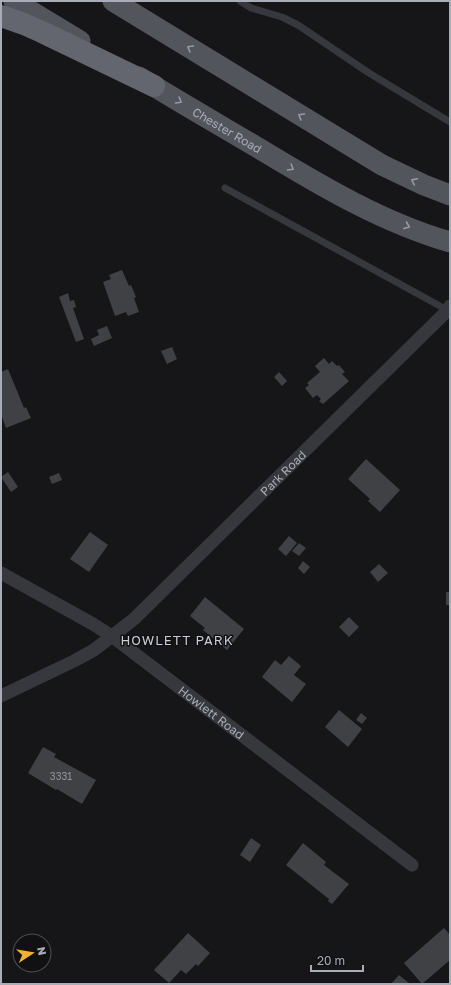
<svg xmlns="http://www.w3.org/2000/svg" width="451" height="985" viewBox="0 0 451 985" font-family="'Golos Text',sans-serif">
<rect width="100%" height="100%" fill="#161618"/>
<g fill="#404145">
<path d="M122 270 129 286 131 285 136 297 134 298 139 312 128 316 126 312 115 316 103 282 111 279 109 275Z"/>
<path d="M68 293 70 301 74 300 76 307 73 308 84 339 76 342 59 297Z"/>
<path d="M107 326 112 338 94 346 91 339 99 335 97 330Z"/>
<path d="M172 347 177 359 167 364 161 351Z"/>
<path d="M324 358 329 364 332 361 337 366 339 365 345 372 342 374 349 381 323 404 319 401 321 399 317 395 313 398 305 388 309 385 307 383 320 372 315 366Z"/>
<path d="M8 369 24 408 26 407 31 418 6 428 1 414V372Z"/>
<path d="M279 372 287 381 282 386 274 377Z"/>
<path d="M366 459 400 490 380 512 368 501 370 499 348 479Z"/>
<path d="M8 472 18 487 11 492 1 477Z"/>
<path d="M59 473 62 480 52 484 49 477Z"/>
<path d="M90 532 108 545 89 572 70 559Z"/>
<path d="M289 536 297 543 286 556 278 549Z"/>
<path d="M299 543 306 548 299 556 292 551Z"/>
<path d="M303 561 310 567 304 574 298 568Z"/>
<path d="M379 564 388 573 378 582 370 572Z"/>
<rect x="446" y="592" width="4" height="13"/>
<path d="M205 597 244 629 227 650 203 630 205 628 190 616Z"/>
<path d="M349 617 359 627 349 637 339 627Z"/>
<path d="M289 656 301 666 294 675 306 684 292 702 262 677 275 660 281 665Z"/>
<path d="M339 710 362 729 348 747 325 727Z"/>
<path d="M361 713 367 718 362 724 356 720Z"/>
<path d="M43 747 56 754 54 757 96 780 82 804 57 789 56 790 28 773Z"/>
<path d="M251 838 261 845 250 862 240 855Z"/>
<path d="M303 843 326 862 324 865 349 884 332 904 328 901 329 899 286 865Z"/>
<path d="M444 928 450 935V960L422 984 404 963Z"/>
<path d="M188 933 210 953 198 966 196 964 186 974 181 970 169 983 154 970Z"/>
<path d="M399 975 410 984H391Z"/>
</g>
<g fill="none" stroke-linecap="round" stroke-linejoin="round">
<g stroke="#37383d" stroke-width="7">
<path d="M240 1 251 8 282 17 298 25 369 73 450 122"/>
<path d="M225 188 449 311"/>
</g>
<g stroke="#37383d" stroke-width="13">
<path id="s1" d="M1 573 93 624 113 637 412 865"/>
<path id="s2" d="M1 696 74 661 94 650 134 619 448 310 450 306"/>
</g>
<g stroke="#53555c" stroke-width="21">
<path d="M14 1 80 41"/>
<path d="M113 1 382 165 424 185 450 195"/>
<path id="s3" d="M139 77C181 103 223 127 265 152 323 187 384 223 450 242"/>
</g>
<path stroke="#63666e" stroke-width="22" d="M1 16 24 24 42 32 154 86"/>
</g>
<defs><path id="oneway-chevron" d="M-2-3.5L2.5 0L-2 3.5" fill="none" stroke-width="1.6" stroke-linecap="round" stroke-linejoin="round"/></defs>
<g stroke="#979ba6">
<use href="#oneway-chevron" transform="translate(190 48) rotate(-149)"/>
<use href="#oneway-chevron" transform="translate(179 101) rotate(31)"/>
<use href="#oneway-chevron" transform="translate(301 116) rotate(-149)"/>
<use href="#oneway-chevron" transform="translate(291 168) rotate(31)"/>
<use href="#oneway-chevron" transform="translate(414 181) rotate(-154)"/>
<use href="#oneway-chevron" transform="translate(407 226) rotate(22)"/>
</g>
<g text-anchor="middle" dominant-baseline="central" stroke-width="3" stroke-linejoin="round" paint-order="stroke">
<g font-size="10" fill="#8e929b">
<text x="61" y="776">3331</text>
</g>
<g font-size="12" fill="#a8adb8" stroke="#111113">
<text stroke="none"><textPath href="#s3" startOffset="103">Chester Road</textPath></text>
<text stroke="none"><textPath href="#s2" startOffset="363">Park Road</textPath></text>
<text stroke="none"><textPath href="#s1" startOffset="253">Howlett Road</textPath></text>
</g>
<g font-size="13" letter-spacing="1" fill="#c9ccd4" stroke="#111113">
<text x="177" y="640">HOWLETT PARK</text>
</g>
</g>
<rect width="451" height="985" fill="none" stroke="#a8adb8" stroke-width="4"/>
<g transform="translate(32 953) rotate(78)"><circle r="19" fill="#111113" stroke="#4d4f55"/>
<path d="M0-3L7 15L0 10L-7 15Z" fill="#f2b134"/>
<text y="-6" font-size="11" font-weight="bold" text-anchor="middle" fill="#a8adb8">N</text>
</g>
<path d="M311 965v6h52v-6" fill="none" stroke="#a8adb8" stroke-width="2"/>
<text x="317" y="965" font-size="12" fill="#a8adb8" stroke="#111113" stroke-width="3" paint-order="stroke">20 m</text>
</svg>
